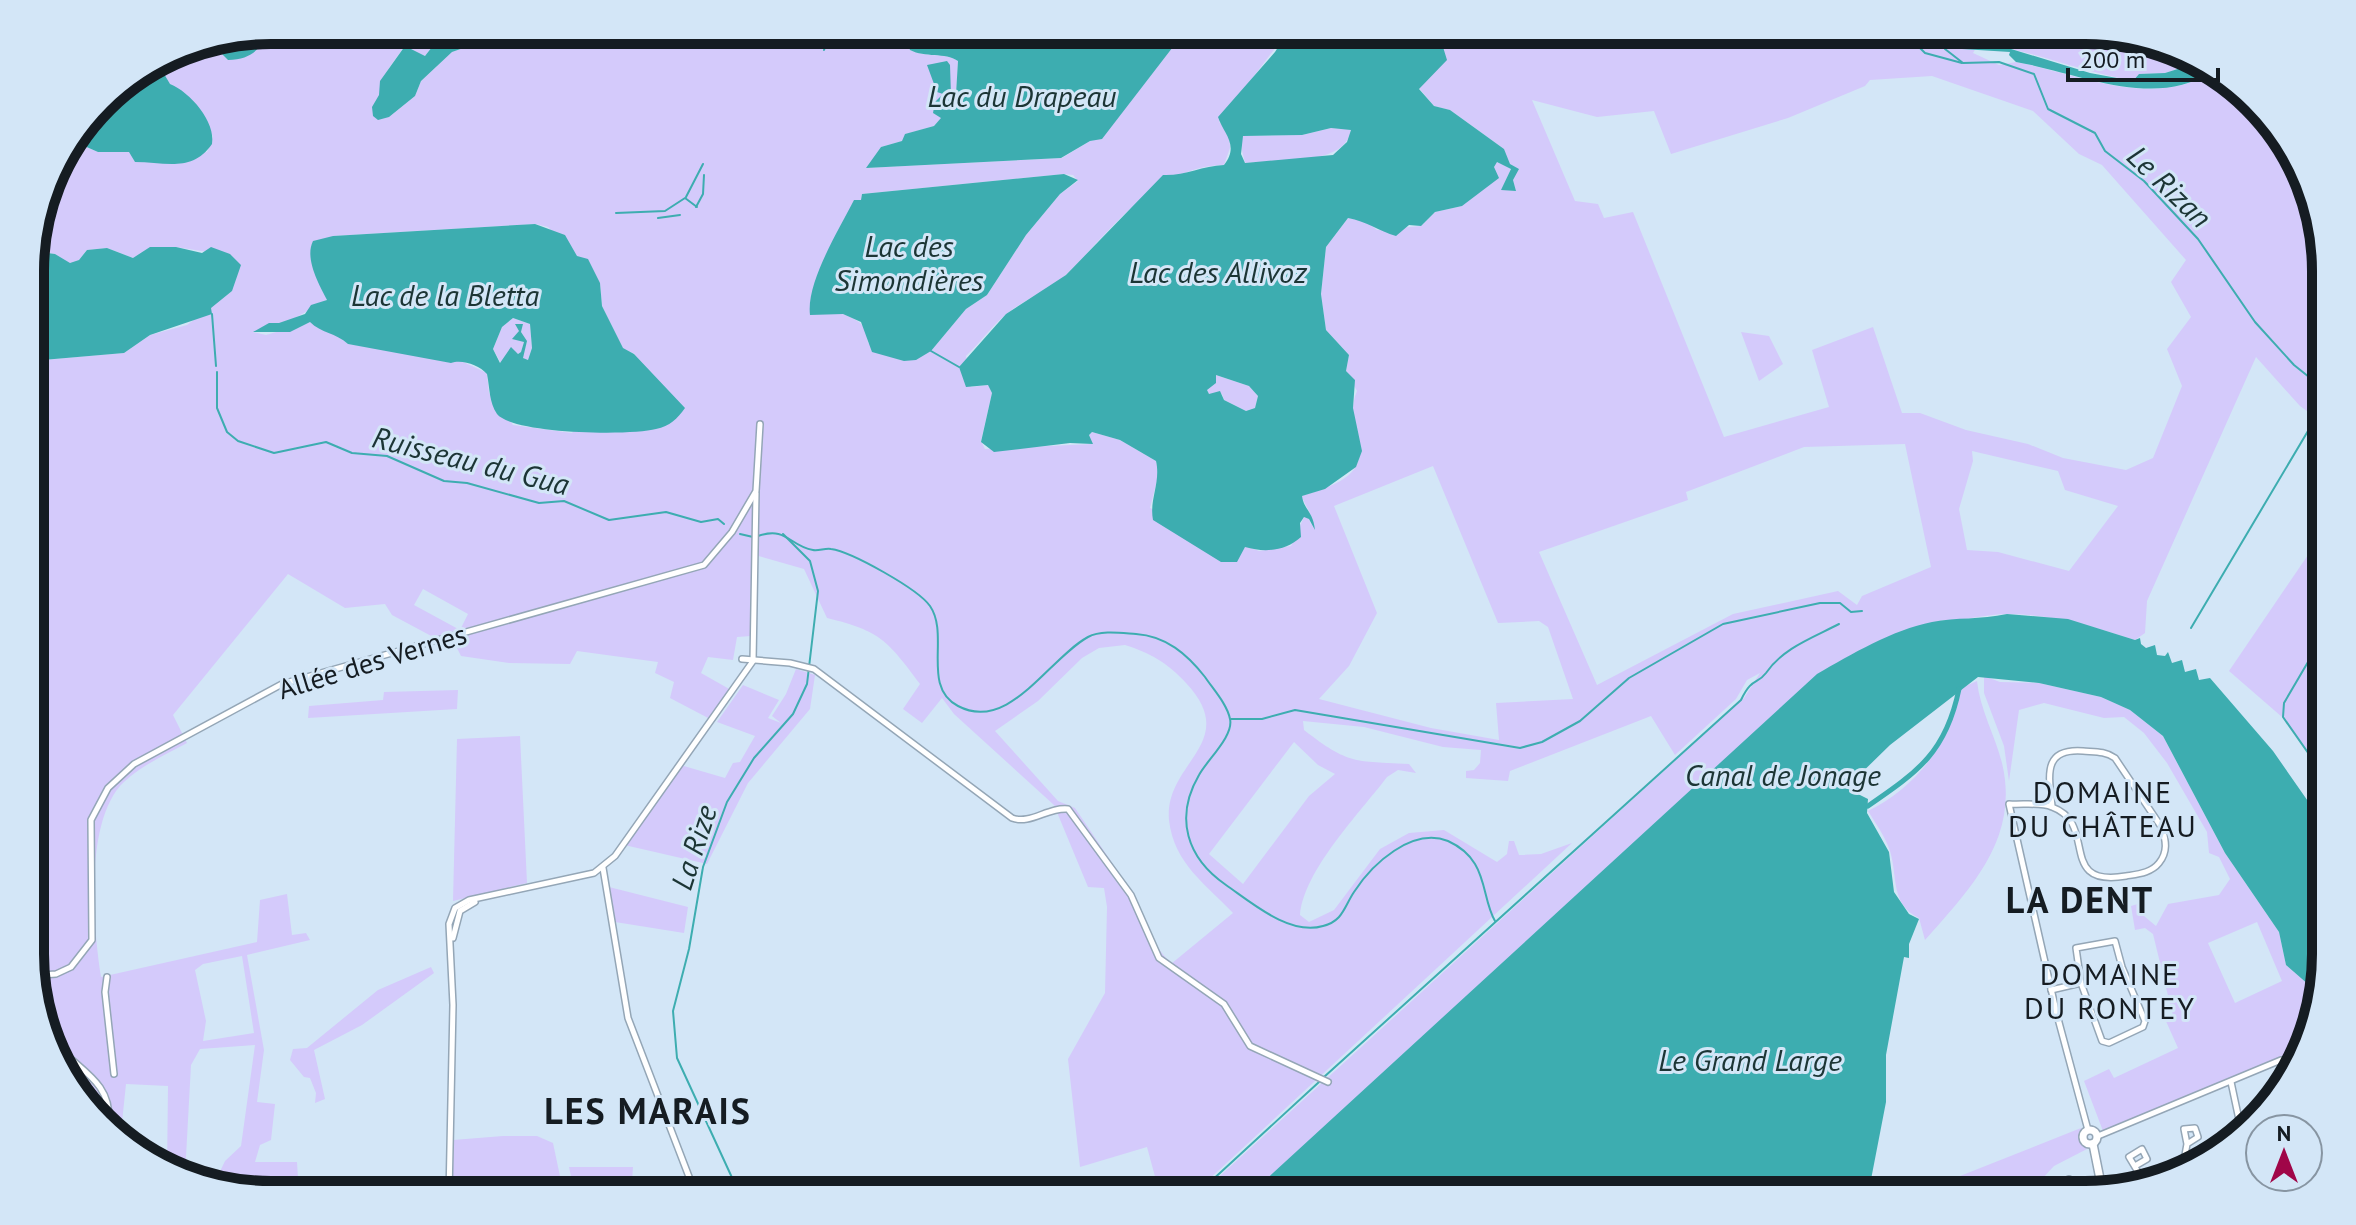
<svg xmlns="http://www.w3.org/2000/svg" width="2356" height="1225" viewBox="0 0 2356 1225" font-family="'PT Sans',sans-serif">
<rect width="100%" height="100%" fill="#d3e6f7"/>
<g fill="#d4cafb" fill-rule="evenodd">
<path d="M271 30H464L439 38 425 56 404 47C384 76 374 81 389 117L415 96 421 81 452 52 489 39 498 30H903L910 50C925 58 945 52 958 61L956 95 943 94 933 113 942 118 934 126 906 134 903 141 881 147 867 168 1062 158 1090 141 1102 138 1186 30H1289L1219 122 1229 131 1230 148 1224 165C1155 166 1110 232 1066 275 1052 288 1026 299 1009 312 993 324 981 342 966 356L971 387 988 385 992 393 981 441 985 449 1092 444 1089 435 1092 432 1120 440 1156 461 1159 473 1150 508 1259 551 1291 546 1304 517 1309 518 1311 526 1310 513 1301 496C1401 469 1337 438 1357 391L1346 371 1349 355 1326 330 1321 294 1326 247 1348 218 1366 221 1377 230 1421 226 1435 212 1462 206 1497 161 1511 169 1502 189 1516 191 1504 149 1450 110 1434 106 1419 88 1443 47 1425 30H2085L2192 55 2200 62 2165 73 2139 74 2134 81C2081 72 2032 50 1979 43L1973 53 1999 65 2016 62C2076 73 2154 110 2211 72L2285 137 2324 240 2325 424 2300 406 2256 357 2147 601 2145 633 2135 640C2094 627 2055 615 2011 614 1989 613 1967 621 1942 620L1249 1195H1199L1744 698 1760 673 1747 680 1736 699 1675 755 1651 716 1510 771 1508 781 1466 778V771L1474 770 1480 763 1481 750 1443 747 1364 727 1303 721 1304 730C1349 765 1355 761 1409 764L1416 773 1398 770 1387 777C1359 814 1304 870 1300 915L1309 922 1334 910 1380 849 1409 833 1444 830 1497 862 1507 854 1509 841H1514L1519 855 1541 854 1572 843 1192 1195H1160L1147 1147 1080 1167 1068 1059 1105 993 1107 907 1104 888 1088 887 1054 805 954 714 942 698 922 723 903 709 920 684C888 641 881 631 827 618L804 569 755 555 751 636 737 637 733 660 708 657 701 673 731 690 710 719 670 698 674 682 655 673 658 662 577 651 570 664 509 663 461 656 450 634 435 638 392 615 385 604 345 608 288 574 173 715 187 743C165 755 138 767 120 786 85 827 93 926 101 977L257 942 260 900 287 894 292 935 306 933 310 940 247 955 264 1050 257 1102 275 1104 271 1140 260 1145 255 1162H297L299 1195H271L215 1182 225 1161 241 1146 255 1045 200 1049 191 1065 185 1175 167 1171 168 1086 126 1084 121 1132 71 1088 32 986 31 361 124 353 150 335 187 325 232 291 227 255 176 247 133 258 107 248 87 250 79 260 70 264 55 254 32 251 55 164 73 141 98 152 129 151 135 162 207 152 213 136 170 85 157 62 179 48 210 42 228 60 262 46ZM1932 76 2033 111 2079 154 2102 165 2186 260 2171 282 2191 317 2167 349 2182 386 2153 458 2126 470 2063 458 2028 444 1966 430 1920 413H1902L1873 327 1812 350 1829 407 1724 437 1633 212 1604 218 1598 204 1575 201 1532 100 1597 117 1654 111 1671 154 1788 118 1865 86 1870 80ZM1064 174 1073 175 1078 181 1060 194 1026 235 987 295 966 309 931 351 868 343C867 324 859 321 843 314L854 200H861L862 194ZM536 224 548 227 600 283 602 306 623 349 635 354 572 433 513 425 489 393 487 373 459 360 348 344 336 333 310 322 266 335 253 332 293 319 327 300 311 257 333 236ZM1905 444 1931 567 1862 596 1857 605 1838 591 1733 614 1597 685 1539 552 1688 500 1686 492 1804 447ZM1972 451 2058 471 2065 490 2118 506 2069 571 1998 552 1967 550 1959 509 1973 461ZM1433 466 1498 623 1539 621 1548 627 1573 699 1496 703 1499 740 1431 728 1319 699 1349 666 1377 613 1334 506ZM423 589 468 614 460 630 414 605ZM1125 645C1150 653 1168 663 1186 683 1242 743 1164 762 1169 820 1174 864 1206 884 1233 913L1171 964 1157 947 1133 894 1075 808 1058 801 995 731 1038 701 1082 658 1099 648ZM1294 742 1318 765 1335 774 1309 796 1243 884 1209 854ZM242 956 254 1033 203 1041 206 1021 195 970 203 964Z"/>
<path d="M1331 128 1351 129C1347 167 1274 160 1245 163L1240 142 1243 136 1302 135Z"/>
<path d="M513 318 530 324 532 348 528 360 522 358 527 341 521 332 523 324 516 336 524 342 521 352 501 363 493 349 502 327Z"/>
<path d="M1741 332 1769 336 1783 364 1759 381Z"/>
<path d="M1216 375 1249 386 1258 396 1255 408 1246 411 1224 400 1222 394H1209L1207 390Z"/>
<path d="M2325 530V778L2282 717 2229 671Z"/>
<path d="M796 669 815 675 810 709 748 783 707 864 620 844 677 764 725 778 733 763 740 762 755 736 717 722 743 685 779 700 768 718 781 723 772 716 786 694Z"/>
<path d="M1984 676 2000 682 2039 683 2101 697 2130 710 2163 736 2225 853 2279 932 2286 965 2317 992 2304 1048 2103 1131 2084 1081 2109 1069 2114 1078 2178 1048 2165 1019 2173 1016 2153 934 2145 928 2135 930 2131 906 2141 903 2144 916 2156 926 2168 904 2219 895 2230 879 2219 857 2209 853 2207 832 2167 763 2144 733 2124 717 2104 718 2044 703 2019 710 2009 781 2004 746 1984 693ZM2257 922 2282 981 2235 1003 2208 943Z"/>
<path d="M1977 681C1980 710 1995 735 2002 763 2020 838 1971 888 1925 940L1919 918C1890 904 1898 877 1890 851 1885 836 1876 824 1868 811 1916 788 1954 739 1959 689Z"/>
<path d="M458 690 457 709 308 718 309 706 383 700 384 692Z"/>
<path d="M520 736 527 883 453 901 457 739Z"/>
<path d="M609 887 688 907 684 933 615 922Z"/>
<path d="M431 967 434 973 362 1025 314 1050 325 1099 315 1103 316 1093 310 1078 304 1077 290 1060 293 1049 307 1048 378 990Z"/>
<path d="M2081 1128 2079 1139 2087 1149 2054 1166 2027 1195H1912Z"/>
<path d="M503 1136H537L553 1143 561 1181 452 1178 453 1140Z"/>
<path d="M569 1167H633L632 1181 644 1182V1195H575Z"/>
</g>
<g fill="#3dadb0" fill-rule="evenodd">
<path d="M270 30C259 51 251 59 228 60L210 42 242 36 251 38Z"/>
<path d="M464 30H498L489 39 452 52 421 81 415 96 389 117 378 120 373 116 372 107 379 95 380 81 405 46 425 56 439 38Z"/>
<path d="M903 30H1186L1102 139 1090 141 1061 158 866 168 881 147 902 141 905 134 934 126 941 118 933 113 935 102 943 94 937 92 927 65 947 61 950 65 951 95 956 94 958 61C945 52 925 58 910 50Z"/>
<path d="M1289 30H1425L1443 47 1447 60 1419 89 1434 106 1450 110 1504 149 1510 164 1519 169 1513 180 1516 191 1501 190 1511 169 1497 162 1494 167 1499 178 1462 206 1435 212 1421 226 1409 225 1396 236C1379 231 1366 221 1348 218L1326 247 1321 294 1326 330 1349 355 1346 371 1355 380 1353 408 1362 451 1356 467 1325 489 1302 496C1304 510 1313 511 1315 530L1309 519 1304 517 1300 523 1301 537C1286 551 1265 553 1245 547L1237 562H1221L1153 520C1149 500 1161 482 1156 461L1120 440 1092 432 1089 435 1093 444 1070 443 994 452 981 442 992 393 988 385 966 387 959 367 1006 314 1066 275 1163 175C1184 176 1202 166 1224 165 1240 145 1223 133 1218 117L1275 52ZM1331 128 1351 130 1347 142 1333 155 1245 163 1241 154 1243 136 1302 135ZM1216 375 1249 386 1258 396 1255 408 1246 411 1224 400 1220 391 1209 394 1207 390 1216 383Z"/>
<path d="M1871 30H1897L1915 38 1942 43 1951 38 1998 45 2090 73 2133 81 2139 74 2165 73 2200 62 2211 72C2154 110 2076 72 2016 62L2009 55 2010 52 1914 46Z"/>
<path d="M157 62 170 84C190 92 216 122 212 144 192 173 165 162 135 162L129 152H98L73 141 112 90Z"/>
<path d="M1064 174 1078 180 1060 194 1026 235 987 295 966 309 931 351 916 360 904 361 872 352 861 322 843 314 810 315C806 282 839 230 854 200H861L862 194Z"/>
<path d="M535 224 565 235 577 256 588 259 600 283 602 306 623 348 634 354 685 408C677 419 670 426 656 429 630 436 513 434 497 414 489 402 490 389 487 374 479 365 462 359 451 363L348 344C336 333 321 333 310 322L290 332H253L269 323H279L305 314 311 305 327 300C320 286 304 259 313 241L333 236ZM513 318 530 324 532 348 528 360 523 358 527 341 521 332 523 324H515L519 331 512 339 524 342 521 352 518 354 511 347 500 363 493 349 502 327Z"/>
<path d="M150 247H176L202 253 211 247 230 254 241 265 232 291 211 308 212 314 150 335 124 353 31 361 32 251 55 254 70 263 79 260 87 250 107 248 133 258Z"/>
<path d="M2007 614 2068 619 2135 640 2140 638 2141 644 2146 648 2155 645 2157 655 2165 656 2168 652 2172 663 2182 660 2185 672 2196 669 2199 680 2210 678 2273 751 2326 827V954L2317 992 2286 965 2279 932 2225 853 2163 736 2130 710 2101 697 2039 683 1978 677 1890 745 1846 788 1868 799 1867 813 1889 852 1894 892 1909 914 1919 919 1909 944V958L1904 957 1886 1055V1102L1868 1195H1249L1817 674C1852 654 1892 630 1932 622 1957 617 1980 620 2007 614Z"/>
</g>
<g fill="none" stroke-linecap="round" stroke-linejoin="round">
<g stroke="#3dadb0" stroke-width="2">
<path d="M403 40 408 30"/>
<path d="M1917 45 1925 53 1962 63"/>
<path d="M1945 49 1963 63 1999 62 2034 74 2048 109 2095 133 2105 151 2144 181 2198 239 2255 322 2294 365 2324 389"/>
<path d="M824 50 832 30"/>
<path d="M2203 76 2251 118 2291 172 2312 210"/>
<path d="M686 197 703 164"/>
<path d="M696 207 703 194 704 175"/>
<path d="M616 213 665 211 685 198 697 207"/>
<path d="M658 218 680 215"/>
<path d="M212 314 216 366"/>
<path d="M931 351 959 367"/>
<path d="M217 372V408L227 432 238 441 274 453 326 442 352 453 387 456 444 481 467 483 539 503 564 501 609 520 666 512 701 522 718 519 724 524"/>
<path d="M740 534 753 537"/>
<path d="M758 536C787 526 789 546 813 550 819 551 825 548 831 549 852 552 918 589 930 606 950 635 921 687 958 706 1009 733 1048 659 1088 637 1101 630 1121 633 1136 634 1166 636 1187 654 1205 677 1213 689 1227 704 1230 719 1234 736 1207 760 1199 775 1174 818 1187 858 1226 885 1252 903 1290 936 1323 926 1343 921 1344 907 1354 892 1372 864 1412 827 1448 841 1459 846 1469 854 1475 864 1486 882 1485 904 1495 921"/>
<path d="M2191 628 2324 404"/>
<path d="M2325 633 2284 703 2283 717 2325 777"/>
<path d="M1231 719H1262L1295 710 1520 748 1542 742 1580 721 1629 678 1723 624 1820 603H1840L1851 612 1862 611"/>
<path d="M1324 1077 1741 700C1752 677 1757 685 1766 673 1783 648 1812 638 1839 624"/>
<path d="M740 1195 677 1058 673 1011 689 949 703 867 727 802 754 758 793 714 807 684 818 591 810 561 783 534"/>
<path d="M1196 1195 1319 1082"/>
</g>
<path stroke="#3dadb0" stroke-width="5" d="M1868 806C1919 771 1946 752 1959 689"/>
<defs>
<g id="street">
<path d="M742 659 790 663 814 669 1012 818C1030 825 1048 807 1068 809L1131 895 1159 958 1224 1004 1250 1046 1328 1082"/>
<path d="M2052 806C2049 776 2042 748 2083 751 2095 752 2105 751 2115 758L2162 828C2166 841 2168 852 2159 863 2151 873 2138 874 2126 876 2056 888 2099 824 2052 807 2041 802 2022 805 2009 804L2057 1015 2088 1130"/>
<path d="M603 868 628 1018 696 1195"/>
<path d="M453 938 460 911 475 902"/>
<path d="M32 969 42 975 47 986 39 1004"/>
<path d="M42 975 56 974 71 967 92 940 91 820 108 788 134 764 282 684 704 565 732 532 756 491 760 424"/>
<path d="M107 977 105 992 114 1074"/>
<path d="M2051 990 2081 983 2076 948 2115 941 2122 967 2145 1021 2143 1027 2109 1043 2102 1041 2081 983"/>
<path d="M54 1042C77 1070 111 1080 109 1121"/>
<path d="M2231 1082 2241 1129"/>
<path d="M2264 1102 2265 1095 2274 1091"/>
<path d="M2098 1136 2281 1060 2301 1059"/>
<path d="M2135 1166 2147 1159 2142 1149 2129 1157 2141 1177 2143 1180"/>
<path d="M2183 1166 2187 1144 2184 1129 2195 1128 2198 1137 2187 1144"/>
<path d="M2069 1179 2072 1195"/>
<path d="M449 1195 453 1005 449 924 455 908 469 900 594 873 615 856 753 661 756 493"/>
</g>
<g id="secondary">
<circle cx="2090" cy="1137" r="7"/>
<path d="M2093 1144 2103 1194"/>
</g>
</defs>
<use href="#street" stroke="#94a6b6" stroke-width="8"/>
<use href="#secondary" stroke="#94a6b6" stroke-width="10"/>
<use href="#street" stroke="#fff" stroke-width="5"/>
<use href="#secondary" stroke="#fff" stroke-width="7"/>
</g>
<g text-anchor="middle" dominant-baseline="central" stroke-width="6" stroke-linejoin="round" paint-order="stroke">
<g font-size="28" fill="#151c22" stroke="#d3e6f7">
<text transform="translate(372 661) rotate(-17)">Allée des Vernes</text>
</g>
<g font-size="30" font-style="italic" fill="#1c3535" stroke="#d3e6f7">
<text x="1022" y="95">Lac du Drapeau</text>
<text transform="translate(2170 186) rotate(44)">Le Rizan</text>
<text x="909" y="245">Lac des<tspan x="909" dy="34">Simondières</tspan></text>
<text x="1218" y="271">Lac des Allivoz</text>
<text x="445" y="294">Lac de la Bletta</text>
<text transform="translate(471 460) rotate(14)">Ruisseau du Gua</text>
<text x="1783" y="774">Canal de Jonage</text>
<text transform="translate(693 847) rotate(-72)">La Rize</text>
<text x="1750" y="1059">Le Grand Large</text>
</g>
<g font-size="30" letter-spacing="2" fill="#151c22" stroke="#d3e6f7">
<text x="2103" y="791">DOMAINE<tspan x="2103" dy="34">DU CHÂTEAU</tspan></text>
<text x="2110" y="973">DOMAINE<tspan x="2110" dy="34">DU RONTEY</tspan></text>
</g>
<g font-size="36" font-weight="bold" letter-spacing="2" fill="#151c22" stroke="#d3e6f7">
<text x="2080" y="899">LA DENT</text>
<text x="648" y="1110">LES MARAIS</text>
</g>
</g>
<path d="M0 0H2356V1225H0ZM271 44H2085A227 227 0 0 1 2312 271V954A227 227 0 0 1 2085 1181H271A227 227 0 0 1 44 954V271A227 227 0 0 1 271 44Z" fill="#d3e6f7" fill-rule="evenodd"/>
<path fill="none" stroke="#151c22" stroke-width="10" d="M271 44H2085A227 227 0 0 1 2312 271V954A227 227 0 0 1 2085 1181H271A227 227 0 0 1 44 954V271A227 227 0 0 1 271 44Z"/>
<g transform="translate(2284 1153)"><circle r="38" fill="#d3e6f7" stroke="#8795a2" stroke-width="2"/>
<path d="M0-6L14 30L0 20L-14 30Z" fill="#a00648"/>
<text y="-12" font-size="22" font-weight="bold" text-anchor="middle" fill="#151c22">N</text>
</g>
<path d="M2068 68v12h150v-12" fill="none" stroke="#151c22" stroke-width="4"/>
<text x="2080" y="68" font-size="24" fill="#151c22" stroke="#d3e6f7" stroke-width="6" paint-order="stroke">200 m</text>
</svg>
